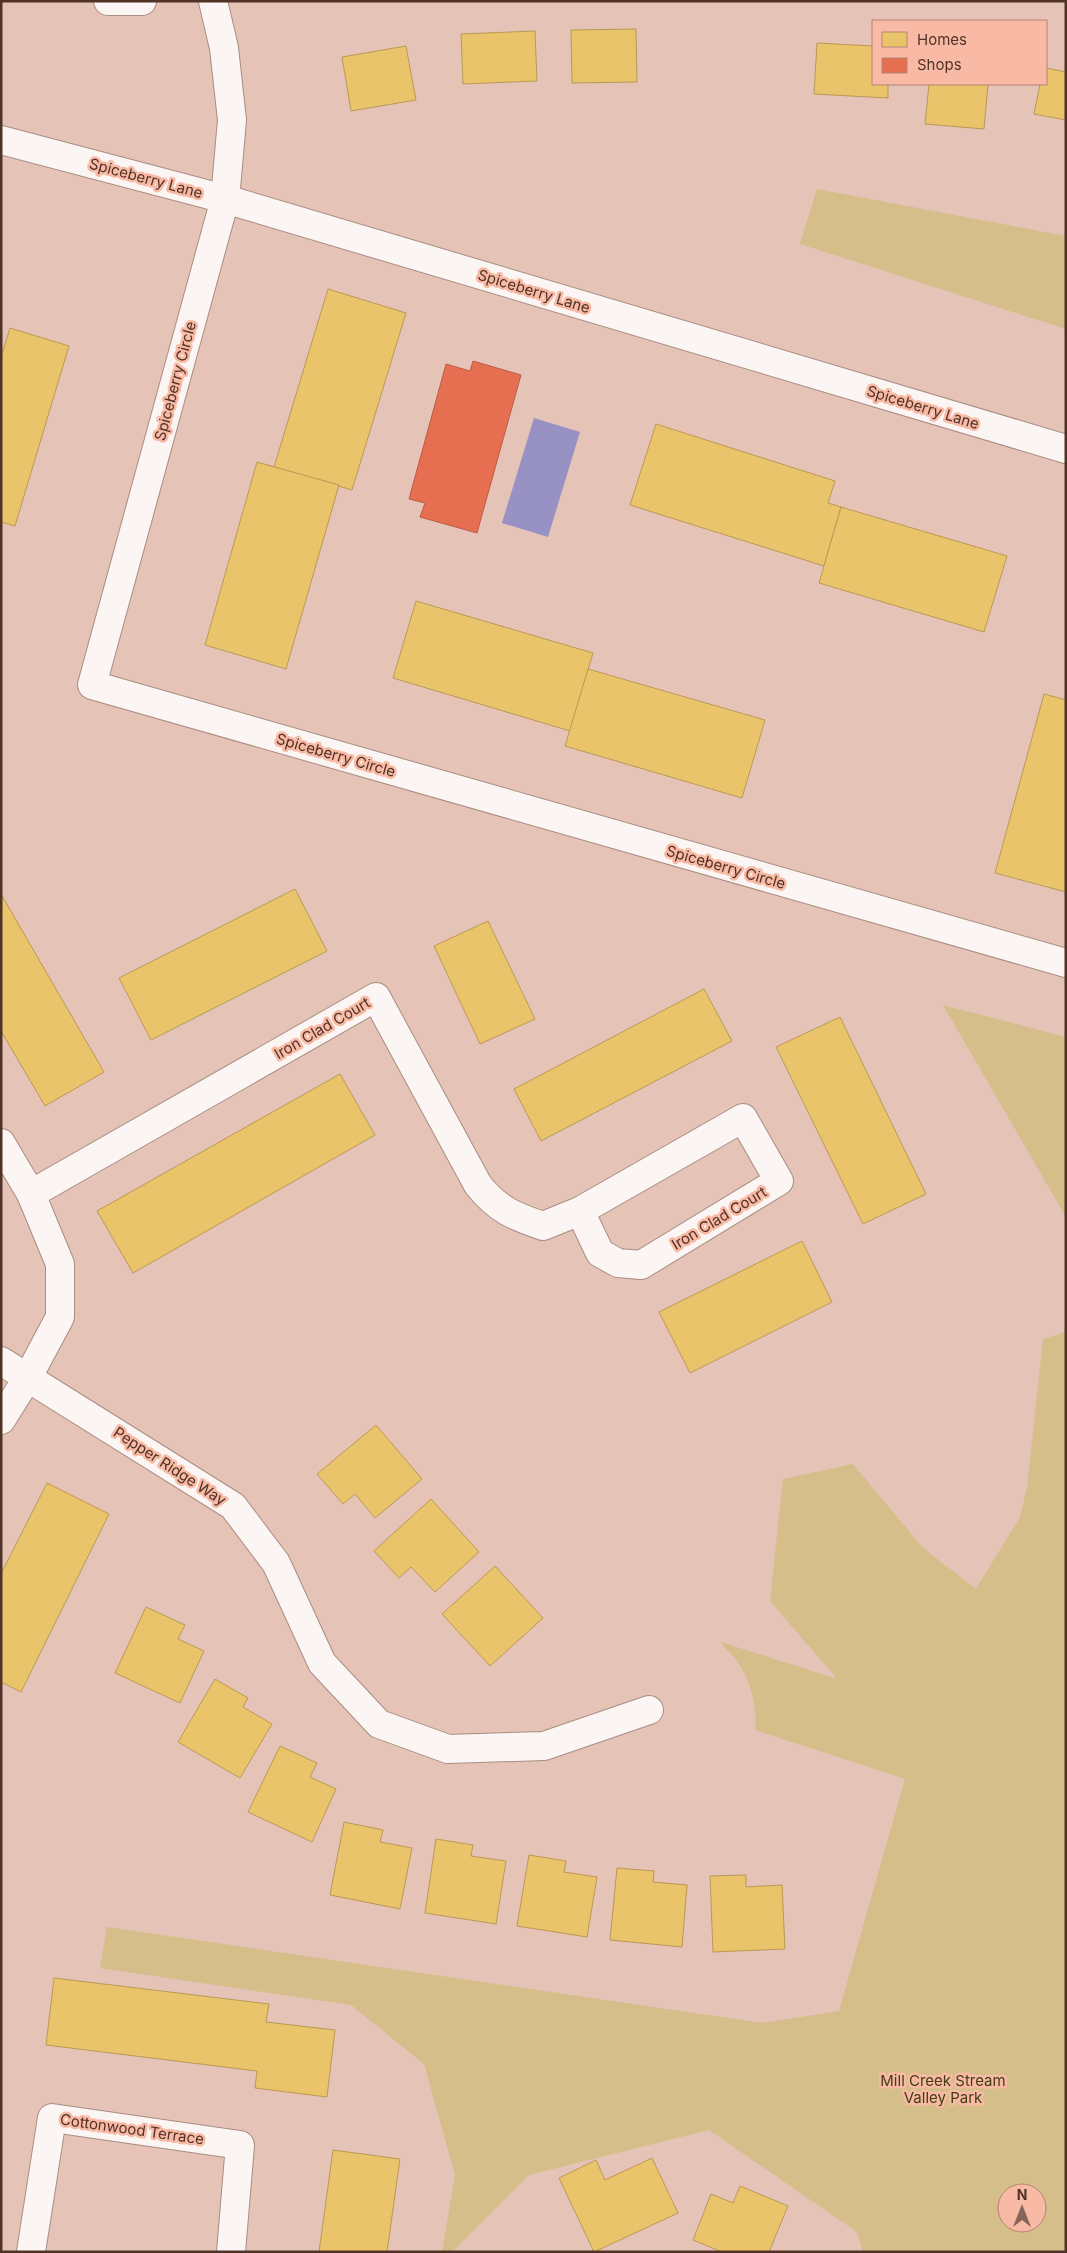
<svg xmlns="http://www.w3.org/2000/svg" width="1067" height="2253" viewBox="0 0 1067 2253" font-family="Inter,sans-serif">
<rect width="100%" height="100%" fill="#e5c3b7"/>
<g fill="#d5be89" fill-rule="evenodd">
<path d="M817 189 1066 236V329L800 244Z"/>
<path d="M943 1005 1066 1037V1217Z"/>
<path d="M1066 1332V2252H863L857 2232 709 2130 529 2175 452 2252H442L455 2175 424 2064 351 2005 100 1968 107 1927 763 2023 839 2011 905 1779 755 1730C757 1706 751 1679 736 1660 731 1654 725 1648 721 1642L837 1679 770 1601 783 1479 853 1464 923 1548 976 1589 1020 1517 1027 1488 1043 1339ZM1007 2193H1037V2223H1007Z"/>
</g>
<path fill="#9891c4" d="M534 418 580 432 548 537 502 523Z"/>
<g fill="#e9c46a" stroke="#bb9856">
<path d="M636 29 637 82 572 83 571 30Z"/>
<path d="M535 31 537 81 463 84 461 34Z"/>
<path d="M817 43 873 46V84H888V98L814 94Z"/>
<path d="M406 46 416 100 351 111 342 57Z"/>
<path d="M1046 68 1066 72V120L1034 114 1040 84H1046Z"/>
<path d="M929 84H988L984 129 925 124Z"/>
<path d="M328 289 406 313 352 490 274 467Z"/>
<path d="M10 328 69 346 15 526 1 522V357Z"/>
<path d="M656 424 835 481 828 503 841 507 824 566 630 505Z"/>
<path d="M257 462 339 485 286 669 205 645Z"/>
<path d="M841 507 1007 556 984 632 819 583Z"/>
<path d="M416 601 593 653 570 731 393 678Z"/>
<path d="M588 669 765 720 742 798 565 746Z"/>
<path d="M1044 694 1066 700V892L995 873Z"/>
<path d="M295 889 327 951 151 1040 119 978Z"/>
<path d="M1 894 104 1072 45 1106 1 1031Z"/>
<path d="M488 921 535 1019 480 1044 434 946Z"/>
<path d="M704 989 732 1041 541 1141 514 1089Z"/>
<path d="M840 1017 926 1194 863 1224 776 1047Z"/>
<path d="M340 1074 375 1135 133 1273 97 1211Z"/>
<path d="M802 1241 832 1302 690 1373 659 1312Z"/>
<path d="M376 1425 422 1479 375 1518 355 1494 343 1504 317 1474Z"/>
<path d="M47 1483 109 1514 21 1692 1 1682V1574Z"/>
<path d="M431 1499 479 1552 435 1592 411 1567 399 1578 374 1551Z"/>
<path d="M495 1566 543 1618 490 1666 442 1614Z"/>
<path d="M146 1607 185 1625 178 1639 204 1651 180 1703 115 1673Z"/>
<path d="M215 1679 248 1698 243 1707 272 1724 240 1778 178 1742Z"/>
<path d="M280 1746 317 1763 310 1777 336 1789 312 1842 248 1812Z"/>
<path d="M344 1822 383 1830 380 1842 412 1848 400 1909 330 1895Z"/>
<path d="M436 1839 473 1845 471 1856 506 1861 496 1924 425 1913Z"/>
<path d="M529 1855 566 1861 564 1872 597 1877 587 1937 517 1926Z"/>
<path d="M617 1868 654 1871 653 1882 687 1885 682 1947 610 1940Z"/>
<path d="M746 1875V1887L782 1885 785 1949 713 1952 710 1876Z"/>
<path d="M54 1978 269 2004 266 2022 335 2030 327 2097 255 2088 257 2071 46 2045Z"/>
<path d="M333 2150 400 2159 387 2252H319Z"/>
<path d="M652 2158 678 2213 594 2252 559 2178 596 2160 605 2180Z"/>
<path d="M740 2186 788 2206 769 2252H722L693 2240 711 2194 733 2203Z"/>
</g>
<path fill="#e76f51" stroke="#ba5d44" d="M473 361 521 375 477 533 420 517 425 503 409 499 446 364 470 371Z"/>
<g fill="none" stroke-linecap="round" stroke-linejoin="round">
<defs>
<g id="minor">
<path d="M108 1H142"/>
<path d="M213 1 224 48 232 120 225 199 92 685 1066 963"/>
<path d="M1 140 225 199 1066 449"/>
<path d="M1 1143 31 1194 60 1264V1317L28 1377 1 1420"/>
<path d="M31 1194 376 997 478 1185C498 1210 514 1216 543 1226L580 1211 743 1118 779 1181 641 1265 618 1263 600 1253 580 1211"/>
<path d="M1 1361 233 1506 276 1563 322 1663 379 1724 448 1749 544 1746 649 1710"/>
<path d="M31 2252 52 2118 240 2145 231 2252"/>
</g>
</defs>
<use href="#minor" stroke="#a98d83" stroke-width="30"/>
<use href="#minor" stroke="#fbf6f4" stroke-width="28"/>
</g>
<g text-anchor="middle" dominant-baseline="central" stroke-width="5" stroke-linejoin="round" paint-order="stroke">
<g font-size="15" fill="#513227" stroke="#f8baa4">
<text transform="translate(146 178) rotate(15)">Spiceberry Lane</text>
<text transform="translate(534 291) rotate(17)">Spiceberry Lane</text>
<text transform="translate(175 381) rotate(-75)">Spiceberry Circle</text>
<text transform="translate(923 407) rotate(17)">Spiceberry Lane</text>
<text transform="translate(336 755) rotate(16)">Spiceberry Circle</text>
<text transform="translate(726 867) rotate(16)">Spiceberry Circle</text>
<text transform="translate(322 1028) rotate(-30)">Iron Clad Court</text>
<text transform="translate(719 1218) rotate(-31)">Iron Clad Court</text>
<text transform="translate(170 1466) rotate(33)">Pepper Ridge Way</text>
<text transform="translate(132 2129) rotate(8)">Cottonwood Terrace</text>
</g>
<g font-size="15" fill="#433d14" stroke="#f8baa4">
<text x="943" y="2080">Mill Creek Stream<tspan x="943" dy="17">Valley Park</tspan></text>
</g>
</g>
<rect width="1067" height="2253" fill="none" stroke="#513227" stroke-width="5"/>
<rect x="872" y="20" width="175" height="65" fill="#f8baa4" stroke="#b58472"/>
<rect x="882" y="32" width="25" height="15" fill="#e9c46a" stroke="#b58472"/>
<text x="917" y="45" font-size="15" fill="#513227">Homes</text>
<rect x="882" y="58" width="25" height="15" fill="#e76f51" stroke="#b58472"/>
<text x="917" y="70" font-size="15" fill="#513227">Shops</text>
<g transform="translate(1022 2208)"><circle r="24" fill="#f8baa4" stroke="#b58472"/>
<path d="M0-4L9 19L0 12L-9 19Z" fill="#856559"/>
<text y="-8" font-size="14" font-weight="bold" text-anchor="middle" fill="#513227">N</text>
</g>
</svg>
